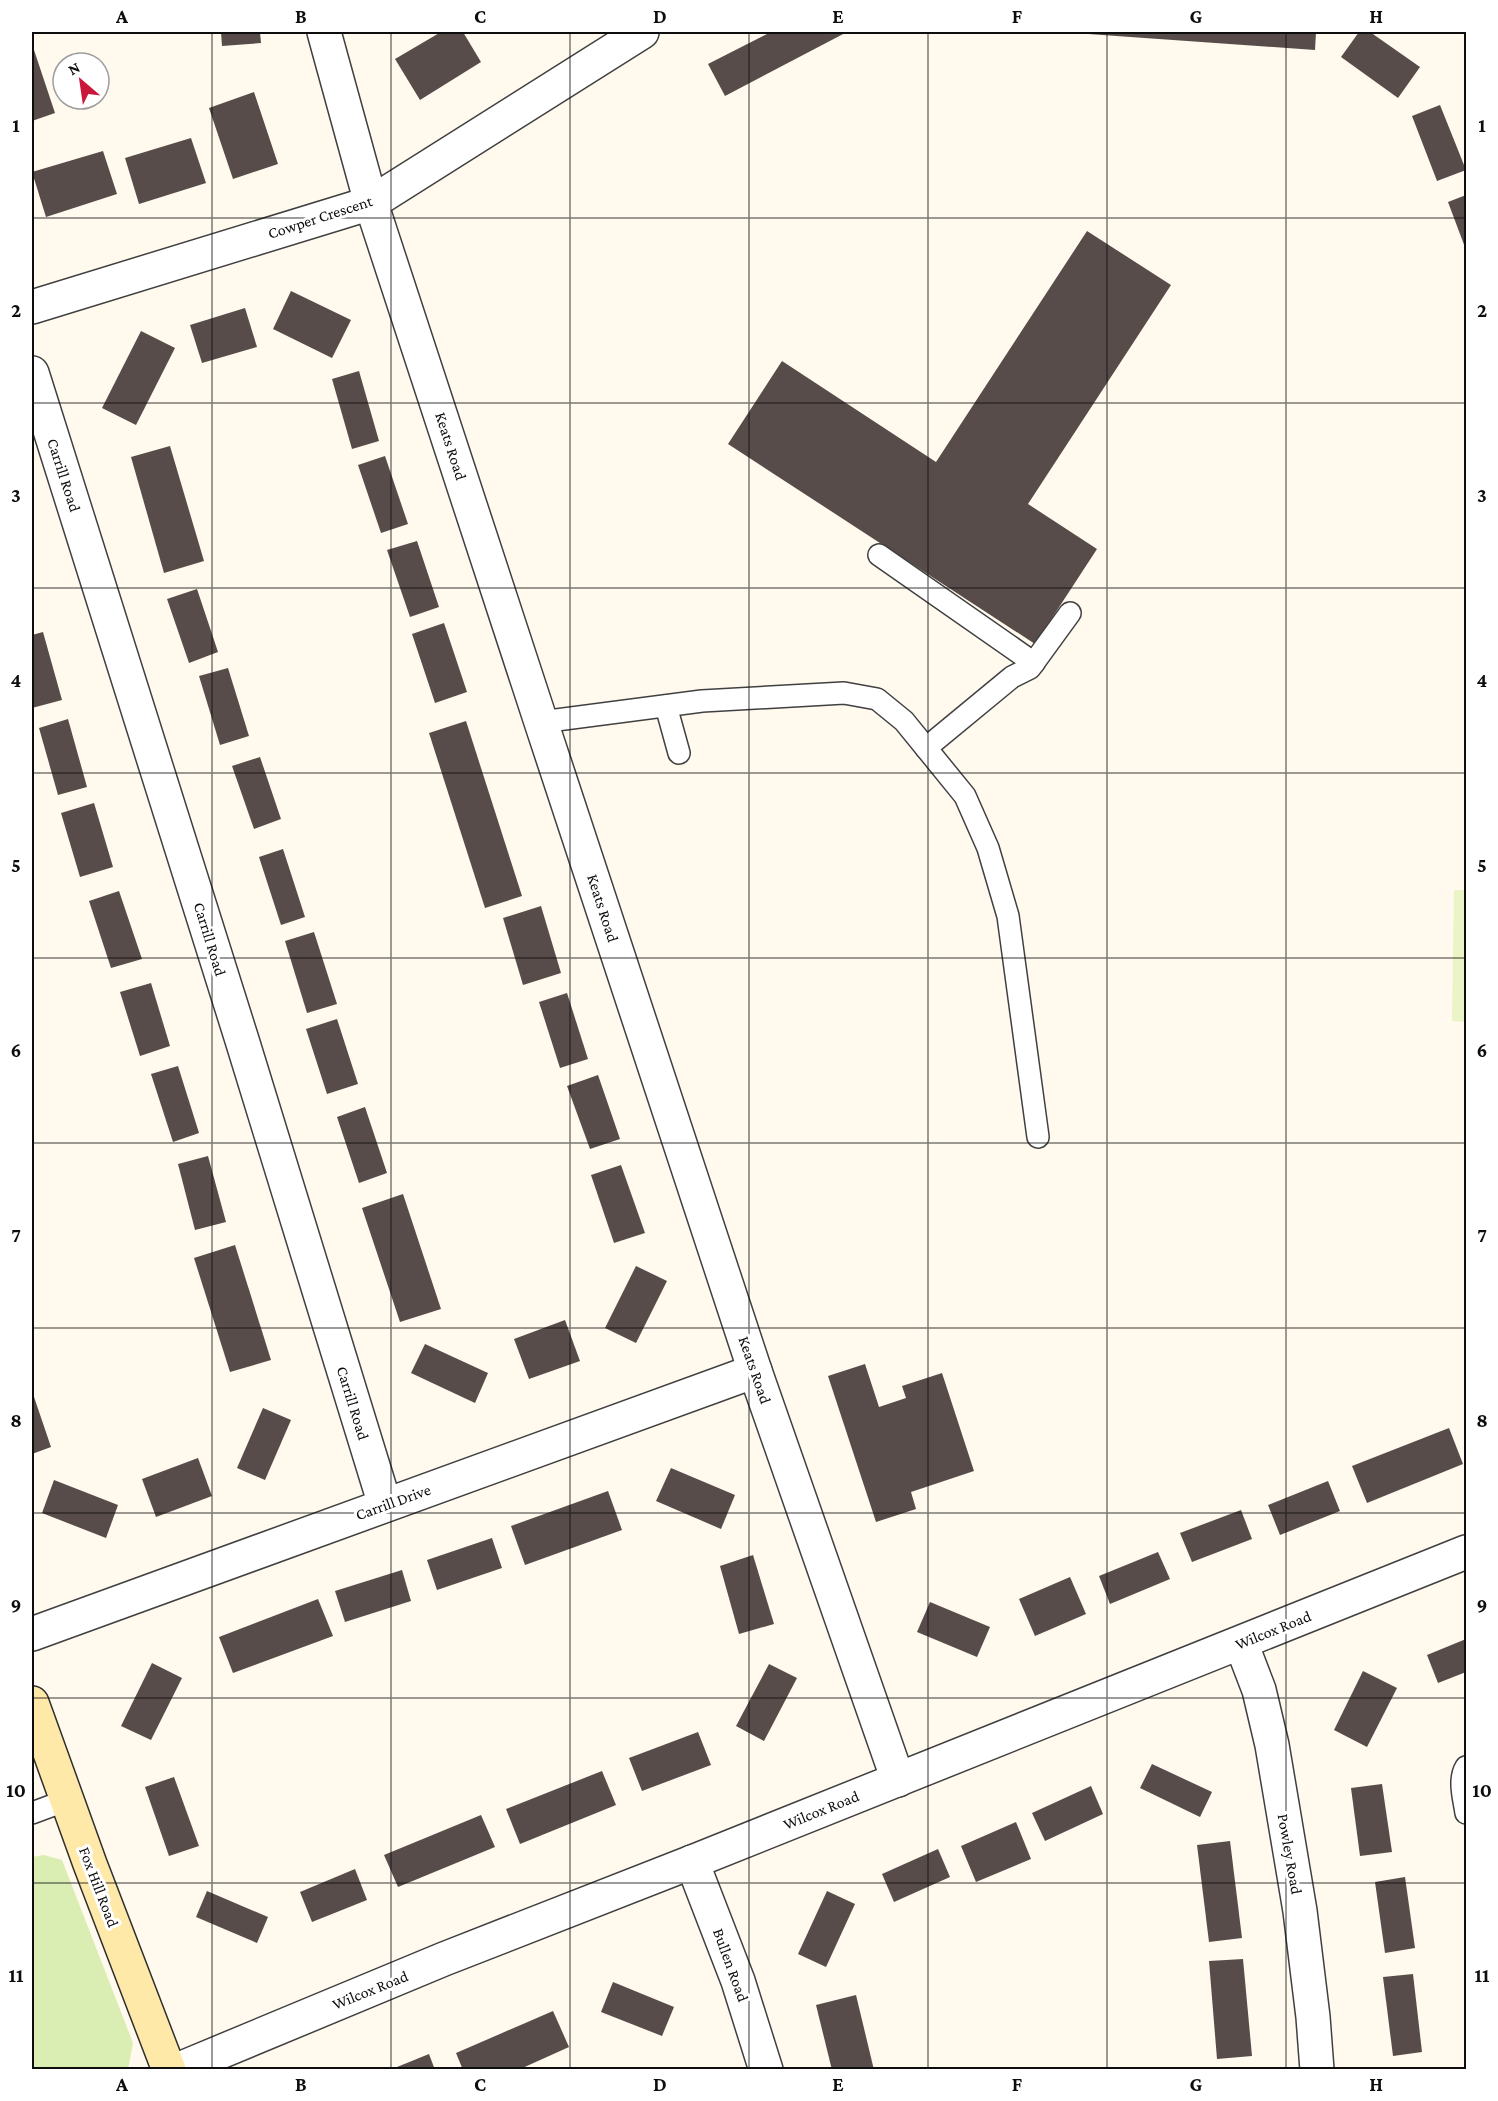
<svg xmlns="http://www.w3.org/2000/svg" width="1498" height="2101" viewBox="0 0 1498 2101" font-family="'Crimson Pro',serif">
<rect width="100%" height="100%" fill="#fff9ee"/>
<path fill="#daeeb3" d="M44 1855 62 1860 133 2043 128 2069H32V1857Z"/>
<path fill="#ebf4c6" d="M1454 890H1466V1022L1452 1021Z"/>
<g fill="#574c49">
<path d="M221 32H260L261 43 222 46Z"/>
<path d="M441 32H463L481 62 420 100 395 59Z"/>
<path d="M771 32H847L725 96 708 64Z"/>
<path d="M1074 32H1316L1315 50 1074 33Z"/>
<path d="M1359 32H1370L1420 67 1398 98 1341 57Z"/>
<path d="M32 44 55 113 32 121Z"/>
<path d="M254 92 278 164 233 179 209 108Z"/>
<path d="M1440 105 1466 170 1437 181 1412 116Z"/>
<path d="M191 138 206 183 139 204 125 158Z"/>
<path d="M103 151 117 194 46 217 32 172Z"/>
<path d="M1466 195V250L1448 202Z"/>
<path d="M1087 231 1171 285 1028 504 1097 549 1035 644 728 444 782 361 936 462Z"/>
<path d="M291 291 351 320 332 358 273 329Z"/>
<path d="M245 308 257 347 202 363 190 325Z"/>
<path d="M141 331 175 348 136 425 102 408Z"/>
<path d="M359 371 379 441 352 449 332 379Z"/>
<path d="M170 446 204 561 164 573 131 457Z"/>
<path d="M385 456 408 524 381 533 358 465Z"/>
<path d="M417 541 439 607 410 617 387 550Z"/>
<path d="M197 589 218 652 189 663 167 599Z"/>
<path d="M444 623 467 692 435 703 412 634Z"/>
<path d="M43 632 62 700 32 708V635Z"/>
<path d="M228 668 249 736 220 745 199 676Z"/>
<path d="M68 719 87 787 58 795 39 728Z"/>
<path d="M466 721 522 896 485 908 429 733Z"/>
<path d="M260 757 281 819 254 829 232 766Z"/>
<path d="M94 803 113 867 80 877 61 813Z"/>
<path d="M283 849 305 917 281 925 259 857Z"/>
<path d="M119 891 142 959 111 968 89 901Z"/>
<path d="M541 906 561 973 523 985 503 918Z"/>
<path d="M314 932 337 1004 307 1013 285 941Z"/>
<path d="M151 983 170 1046 140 1056 120 992Z"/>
<path d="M567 993 588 1059 560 1068 539 1002Z"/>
<path d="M337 1019 358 1084 327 1094 306 1029Z"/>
<path d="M178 1066 199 1133 173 1142 151 1074Z"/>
<path d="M598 1075 620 1139 590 1149 567 1086Z"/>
<path d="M365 1107 387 1173 359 1183 337 1117Z"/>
<path d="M208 1156 226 1222 195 1230 178 1164Z"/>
<path d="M621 1165 645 1233 614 1243 591 1175Z"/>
<path d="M403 1194 441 1309 400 1322 362 1208Z"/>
<path d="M235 1245 271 1360 230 1372 194 1258Z"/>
<path d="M636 1266 667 1281 636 1343 605 1328Z"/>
<path d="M565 1320 580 1361 529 1379 514 1339Z"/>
<path d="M425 1344 488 1373 475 1403 411 1373Z"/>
<path d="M865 1364 879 1407 906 1398 902 1386 942 1373 974 1471 911 1492 916 1509 876 1522 828 1376Z"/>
<path d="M32 1391 51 1447 32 1454Z"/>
<path d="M263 1408 291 1420 265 1480 237 1468Z"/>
<path d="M1449 1428 1463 1464 1367 1503 1352 1466Z"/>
<path d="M198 1458 212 1496 156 1517 142 1479Z"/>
<path d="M671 1468 735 1495 721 1529 656 1501Z"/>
<path d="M54 1480 118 1505 106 1538 42 1513Z"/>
<path d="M1328 1481 1340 1511 1280 1535 1268 1505Z"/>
<path d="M608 1491 622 1530 525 1565 511 1526Z"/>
<path d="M1241 1510 1252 1539 1192 1562 1180 1533Z"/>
<path d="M492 1538 502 1568 437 1590 427 1560Z"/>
<path d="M1158 1552 1170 1579 1110 1604 1099 1576Z"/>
<path d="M753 1555 774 1624 739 1634 720 1566Z"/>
<path d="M402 1570 411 1601 345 1622 335 1591Z"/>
<path d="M1070 1577 1086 1614 1035 1636 1019 1599Z"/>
<path d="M318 1599 333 1636 233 1673 219 1637Z"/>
<path d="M930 1602 990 1627 977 1657 917 1632Z"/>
<path d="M1466 1639V1672L1438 1683 1427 1655Z"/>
<path d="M152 1663 182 1678 151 1740 121 1726Z"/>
<path d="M769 1664 797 1678 764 1741 736 1726Z"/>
<path d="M1363 1671 1397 1688 1367 1747 1334 1730Z"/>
<path d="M698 1732 711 1765 642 1791 629 1758Z"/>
<path d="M1152 1764 1212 1792 1200 1817 1140 1788Z"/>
<path d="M602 1771 616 1805 520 1844 506 1809Z"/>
<path d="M174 1777 199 1846 169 1856 145 1787Z"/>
<path d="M1382 1784 1392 1852 1360 1856 1351 1788Z"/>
<path d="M1091 1786 1103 1814 1045 1841 1032 1813Z"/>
<path d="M481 1815 495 1847 398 1887 384 1855Z"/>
<path d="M1016 1822 1031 1859 976 1882 961 1846Z"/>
<path d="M1230 1841 1242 1938 1209 1942 1197 1845Z"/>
<path d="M938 1849 950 1877 894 1902 882 1874Z"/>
<path d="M355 1869 367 1900 312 1922 300 1892Z"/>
<path d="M1405 1877 1415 1948 1385 1953 1375 1882Z"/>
<path d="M207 1891 268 1917 257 1943 196 1917Z"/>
<path d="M827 1891 855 1904 826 1967 798 1954Z"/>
<path d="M1243 1959 1252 2056 1217 2059 1209 1961Z"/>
<path d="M1413 1974 1422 2052 1393 2056 1383 1977Z"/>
<path d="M613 1982 674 2007 662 2036 601 2012Z"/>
<path d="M856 1995 874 2070H832L816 2005Z"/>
<path d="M553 2011 569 2047 518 2070H463L456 2053Z"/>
<path d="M429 2054 435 2070H392L397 2067Z"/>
</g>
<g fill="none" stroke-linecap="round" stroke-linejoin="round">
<defs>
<g id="lane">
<path d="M879 555 1034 663"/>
<path d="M666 706 679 753"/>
<path d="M541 722 702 701 844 693 877 699 904 721 965 796 988 848 1008 916 1038 1137"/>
<path d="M926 748 1012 677 1030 668 1070 613"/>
<path d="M1466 1767C1458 1780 1464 1799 1466 1813"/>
<path d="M32 1813 67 1800"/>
</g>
<g id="street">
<path d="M324 32 371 203 541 722 755 1371 898 1780"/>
<path d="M32 307 371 203 642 32"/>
<path d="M32 373 242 1040 385 1505"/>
<path d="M32 1634 755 1371"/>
<path d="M1241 1643 1259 1690 1272 1745 1300 1911 1313 2017 1317 2070"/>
<path d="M692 1862 738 1981 766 2070"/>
<path d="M177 2070 444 1959 692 1862 1466 1552"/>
</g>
<path id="secondary" d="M32 1703 90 1864 169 2070"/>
</defs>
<use href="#lane" stroke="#404040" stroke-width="24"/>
<use href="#street" stroke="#404040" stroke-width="36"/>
<use href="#secondary" stroke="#2f2f2f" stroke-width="36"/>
<use href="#lane" stroke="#fff" stroke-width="21"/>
<use href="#street" stroke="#fff" stroke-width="33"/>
<use href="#secondary" stroke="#ffe9a9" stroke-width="33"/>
</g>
<path fill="none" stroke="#0d0d0d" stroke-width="1.5" stroke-opacity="0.55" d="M212 32V2070M391 32V2070M570 32V2070M749 32V2070M928 32V2070M1107 32V2070M1286 32V2070M32 218H1466M32 403H1466M32 588H1466M32 773H1466M32 958H1466M32 1143H1466M32 1328H1466M32 1513H1466M32 1698H1466M32 1883H1466"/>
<g text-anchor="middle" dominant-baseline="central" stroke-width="6" stroke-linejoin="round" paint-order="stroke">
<g font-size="16" fill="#0d0d0d" stroke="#fff">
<text transform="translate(320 217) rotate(-18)">Cowper Crescent</text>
<text transform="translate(451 446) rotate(72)">Keats Road</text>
<text transform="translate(64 475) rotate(72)">Carrill Road</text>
<text transform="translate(603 908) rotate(72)">Keats Road</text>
<text transform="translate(210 939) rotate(73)">Carrill Road</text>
<text transform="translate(755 1370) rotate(71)">Keats Road</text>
<text transform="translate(353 1403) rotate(73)">Carrill Road</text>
<text transform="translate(393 1502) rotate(-20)">Carrill Drive</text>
<text transform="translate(1273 1630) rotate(-22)">Wilcox Road</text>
<text transform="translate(821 1810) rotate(-22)">Wilcox Road</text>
<text transform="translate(1290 1854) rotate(80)">Powley Road</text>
<text transform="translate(99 1887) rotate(69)">Fox Hill Road</text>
<text transform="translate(731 1965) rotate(70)">Bullen Road</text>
<text transform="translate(370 1990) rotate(-22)">Wilcox Road</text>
</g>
</g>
<rect width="1498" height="2101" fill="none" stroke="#ffffff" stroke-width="66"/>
<g transform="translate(81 81) rotate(331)"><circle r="28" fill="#ffffff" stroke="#9e9e9e" stroke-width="1.5"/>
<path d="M0-4.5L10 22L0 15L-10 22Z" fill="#cb183a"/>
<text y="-9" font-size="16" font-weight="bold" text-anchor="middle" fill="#0d0d0d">N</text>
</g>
<rect x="33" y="33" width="1432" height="2035" fill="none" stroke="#0d0d0d" stroke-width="2"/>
<g font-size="20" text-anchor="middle" font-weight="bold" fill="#0d0d0d">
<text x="122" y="23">A</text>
<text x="301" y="23">B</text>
<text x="480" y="23">C</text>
<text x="660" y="23">D</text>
<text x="838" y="23">E</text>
<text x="1017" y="23">F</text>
<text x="1196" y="23">G</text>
<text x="1376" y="23">H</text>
<text x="16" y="132">1</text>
<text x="1482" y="132">1</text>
<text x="16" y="317">2</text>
<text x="1482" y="317">2</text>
<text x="16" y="502">3</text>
<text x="1482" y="502">3</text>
<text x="16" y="687">4</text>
<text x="1482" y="687">4</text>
<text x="16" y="872">5</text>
<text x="1482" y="872">5</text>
<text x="16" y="1057">6</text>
<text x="1482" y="1057">6</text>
<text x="16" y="1242">7</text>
<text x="1482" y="1242">7</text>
<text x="16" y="1427">8</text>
<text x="1482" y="1427">8</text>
<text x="16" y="1612">9</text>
<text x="1482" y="1612">9</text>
<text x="16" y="1797">10</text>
<text x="1482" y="1797">10</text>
<text x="16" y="1982">11</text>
<text x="1482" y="1982">11</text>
<text x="122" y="2091">A</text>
<text x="301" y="2091">B</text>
<text x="480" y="2091">C</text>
<text x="660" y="2091">D</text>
<text x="838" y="2091">E</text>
<text x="1017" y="2091">F</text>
<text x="1196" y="2091">G</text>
<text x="1376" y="2091">H</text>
</g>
</svg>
